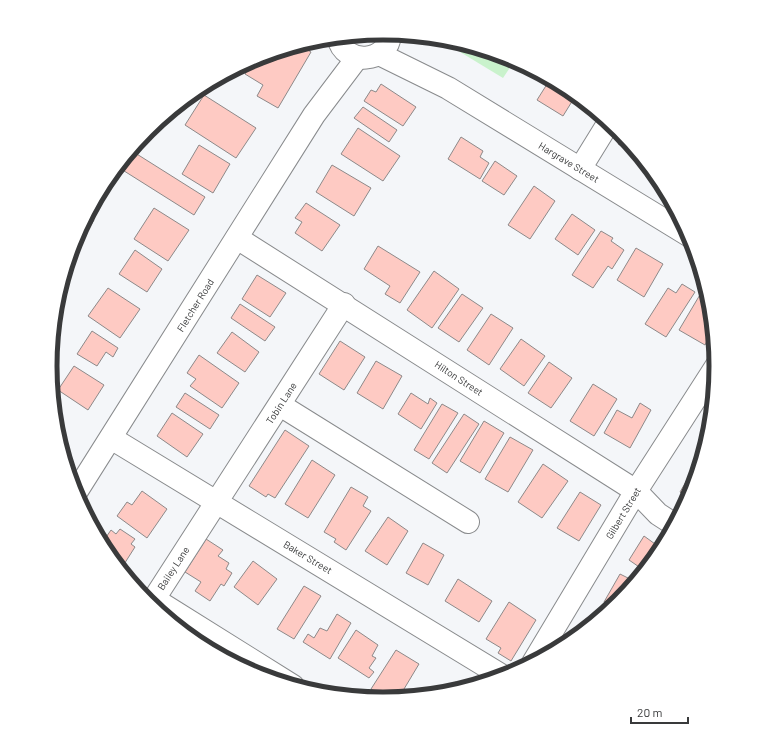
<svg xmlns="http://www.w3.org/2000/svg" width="767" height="733" viewBox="0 0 767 733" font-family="Barlow,sans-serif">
<rect width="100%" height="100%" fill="#f4f6f9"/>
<path fill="#c9f2cc" d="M437 38 449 39 515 60 503 78Z"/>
<g fill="#fecac3" stroke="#8d8989">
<path d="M299 45 311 52 278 108 257 96 263 85 245 74 253 60 256 58Z"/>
<path d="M544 76 576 95 563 116 537 100 549 81 543 78Z"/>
<path d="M381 84 416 107 403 126 364 101 371 90 376 92Z"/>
<path d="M204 95 256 128 236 158 185 125Z"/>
<path d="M363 107 397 130 389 142 354 118Z"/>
<path d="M358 128 400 156 383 181 341 154Z"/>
<path d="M623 135 638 154V155L618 144Z"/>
<path d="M461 137 483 151 480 157 489 163 480 179 448 159Z"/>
<path d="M199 145 230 164 213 193 182 174Z"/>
<path d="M132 151 205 197 194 215 121 169Z"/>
<path d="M495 161 517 176 504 195 482 181Z"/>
<path d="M332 165 371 188 354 216 316 192Z"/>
<path d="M534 186 555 201 530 239 508 225Z"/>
<path d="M306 203 340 225 322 251 295 233 302 222 295 218Z"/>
<path d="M154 208 189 230 168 261 134 239Z"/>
<path d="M572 214 595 230 578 255 555 239Z"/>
<path d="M88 216 94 220 84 236 79 233Z"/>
<path d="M601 231 613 238 611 241 624 250 612 269 608 266 593 288 572 275Z"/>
<path d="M378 246 420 272 400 303 385 294 390 286 364 269Z"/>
<path d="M636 248 663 264 644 297 617 280Z"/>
<path d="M135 250 162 269 147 292 119 274Z"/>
<path d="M434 271 459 289 432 328 407 310Z"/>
<path d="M257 275 286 293 270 317 242 299Z"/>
<path d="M682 284 695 292 666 337 645 324 668 288 676 293Z"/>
<path d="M108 288 140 309 120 338 88 316Z"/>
<path d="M701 293 709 298 711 306 707 313 712 316 713 329 705 345 679 330Z"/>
<path d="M462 294 483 308 459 342 438 328Z"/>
<path d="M240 304 275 327 265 341 231 318Z"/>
<path d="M491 314 513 328 489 365 467 350Z"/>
<path d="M92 331 118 348 113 357 106 352 97 366 77 354Z"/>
<path d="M232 332 259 352 245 372 217 353Z"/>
<path d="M521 339 545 356 524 386 500 369Z"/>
<path d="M340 341 365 357 344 390 319 374Z"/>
<path d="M199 355 239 383 222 408 190 386 196 379 187 373Z"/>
<path d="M376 361 402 376 383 409 357 393Z"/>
<path d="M549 362 572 378 551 408 528 393Z"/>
<path d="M74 366 104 385 88 410 58 390Z"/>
<path d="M593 384 617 399 594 436 570 421Z"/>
<path d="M185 393 219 415 210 429 176 407Z"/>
<path d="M411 393 428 404 430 398 437 403 421 429 398 414Z"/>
<path d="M640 403 651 410 630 448 604 433 617 410 632 418Z"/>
<path d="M442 404 458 413 429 459 414 450Z"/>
<path d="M172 413 203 434 187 457 157 436Z"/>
<path d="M464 414 479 424 447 473 432 463Z"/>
<path d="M484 421 504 433 480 473 460 461Z"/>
<path d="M285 430 309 446 275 498 268 494 266 497 249 486Z"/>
<path d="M510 437 533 450 508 492 485 479Z"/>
<path d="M312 460 335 475 308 518 285 504Z"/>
<path d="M543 464 568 481 542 518 518 502Z"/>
<path d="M694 468 699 471 692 494 685 506 679 502 683 495 680 492Z"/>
<path d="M351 487 368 497 363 506 371 511 346 550 334 542 336 539 324 532Z"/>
<path d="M142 491 167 509 147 538 117 516 127 502 132 505Z"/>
<path d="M580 492 601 505 579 541 557 528Z"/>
<path d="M388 517 408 531 387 565 365 551Z"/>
<path d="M120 529 135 539 131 544 135 547 121 569 102 543 111 530 116 534Z"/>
<path d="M644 536 662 549 645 571 629 560Z"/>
<path d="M206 539 223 550 218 556 229 563 226 569 232 573 224 586 221 584 210 601 195 591 201 582 185 572Z"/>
<path d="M423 543 444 555 428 585 406 573Z"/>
<path d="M253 561 277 579 258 605 234 587Z"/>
<path d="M620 574 636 582 613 607 604 602Z"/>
<path d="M458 579 492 601 479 622 445 601Z"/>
<path d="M304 586 321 596 294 639 277 629Z"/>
<path d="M509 602 536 620 511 661 498 653 501 648 486 639Z"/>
<path d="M337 614 351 623 330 659 303 642 308 634 314 638 320 628 327 631Z"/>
<path d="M356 630 378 645 372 656 376 658 369 668 374 672 369 678 338 658Z"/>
<path d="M396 650 419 664 398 699 388 700 371 689Z"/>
<path d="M455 682 466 688 448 694Z"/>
</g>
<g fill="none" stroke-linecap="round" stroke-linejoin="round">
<defs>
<g id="minor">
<path d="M379 54 448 88 690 236"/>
<path d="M580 169 609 122"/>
<path d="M237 238 636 491 658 514 675 525"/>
<path d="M280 405 468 522"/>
<path d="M111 438 504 677"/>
<path d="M533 663 636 491 717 365"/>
<path d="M293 686 154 599 344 304"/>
</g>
<g id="tertiary">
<path d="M338 37C344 67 389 63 390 34"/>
<path d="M75 494 314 115 357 58"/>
</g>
</defs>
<use href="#minor" stroke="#898b8d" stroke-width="24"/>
<use href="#tertiary" stroke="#898b8d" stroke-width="24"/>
<use href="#minor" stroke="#fff" stroke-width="22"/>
<use href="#tertiary" stroke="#fff" stroke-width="22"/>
</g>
<g text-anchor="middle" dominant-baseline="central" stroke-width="3.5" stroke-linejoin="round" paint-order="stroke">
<g font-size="10" fill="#393a3b" stroke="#fff">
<text transform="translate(569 162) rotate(31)">Hargrave Street</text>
<text transform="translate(195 305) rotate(-58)">Fletcher Road</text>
<text transform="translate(459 378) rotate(33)">Hilton Street</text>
<text transform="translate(281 403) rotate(-57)">Tobin Lane</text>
<text transform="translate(623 513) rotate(-59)">Gilbert Street</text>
<text transform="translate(308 557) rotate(31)">Baker Street</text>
<text transform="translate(173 568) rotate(-57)">Bailey Lane</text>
</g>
</g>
<path d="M0 0H767V733H0ZM57 366a326 326 0 1 1 652 0a326 326 0 1 1-652 0Z" fill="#fff" fill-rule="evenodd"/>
<path fill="none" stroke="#393a3b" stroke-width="5" d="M57 366a326 326 0 1 1 652 0a326 326 0 1 1-652 0Z"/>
<path d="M631 717v6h57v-6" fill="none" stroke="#393a3b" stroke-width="2"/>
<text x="637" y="717" font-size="12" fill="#393a3b" stroke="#ffffff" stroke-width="3" paint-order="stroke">20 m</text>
</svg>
